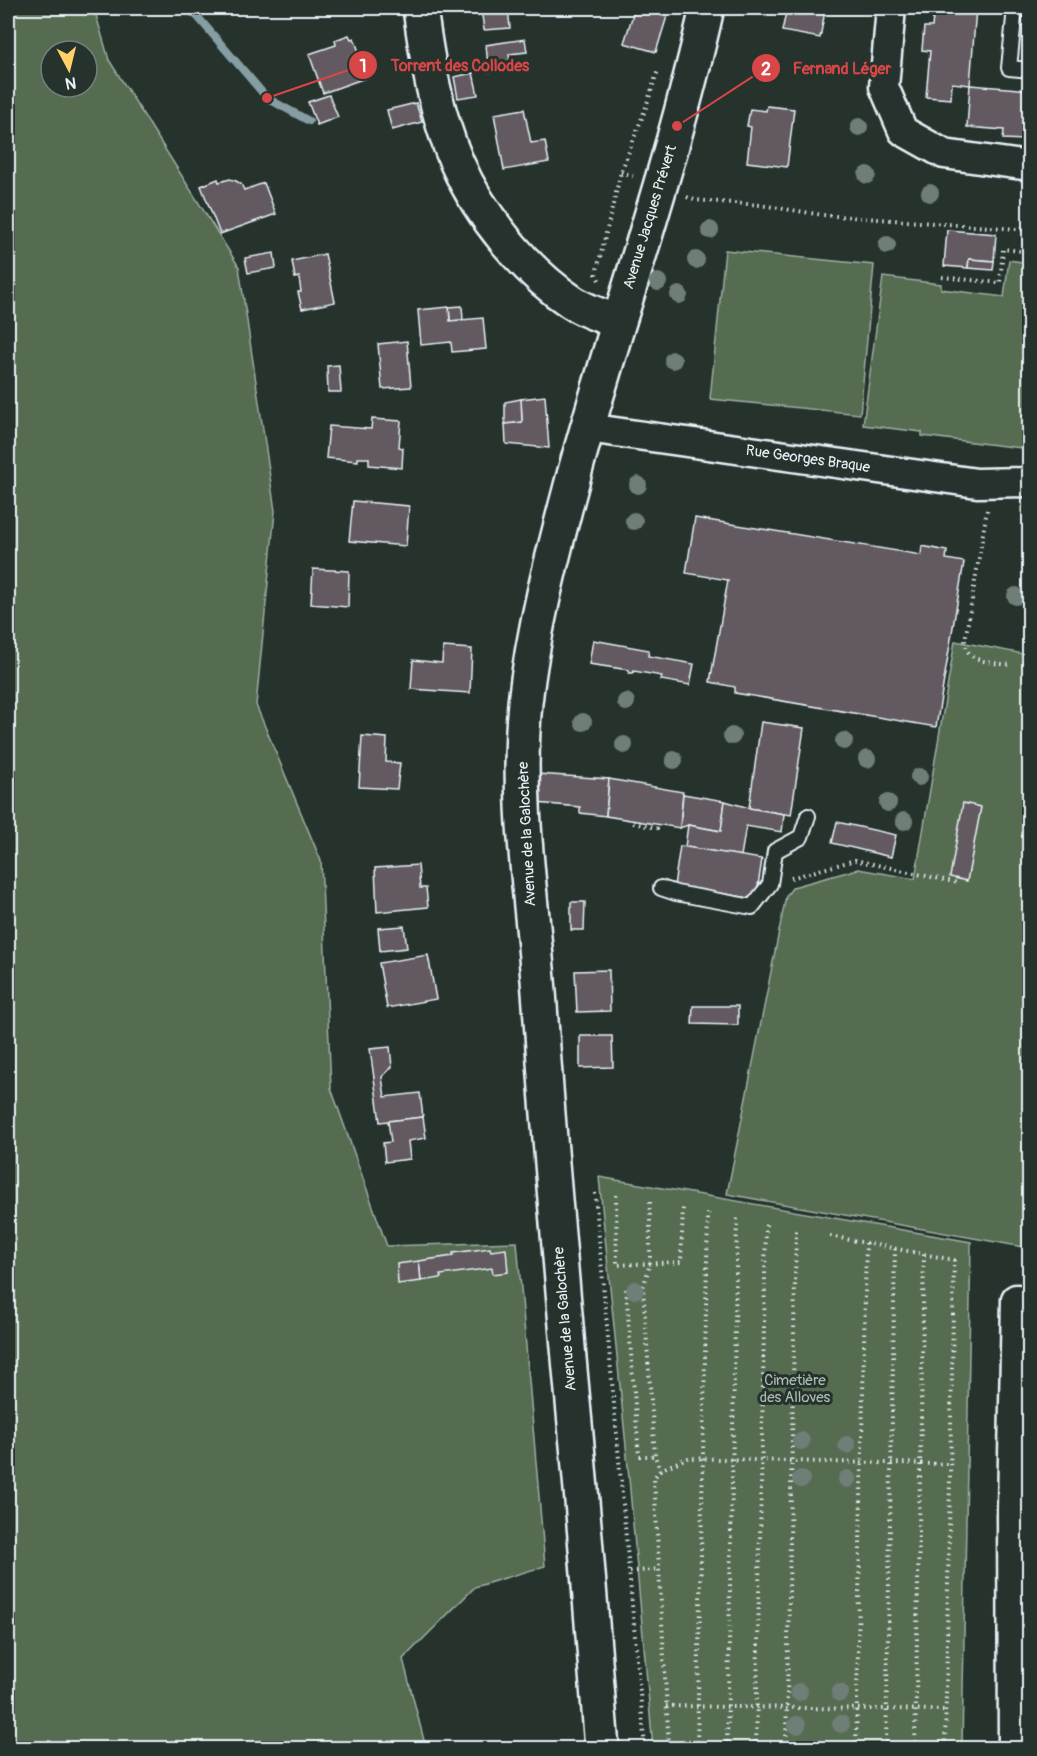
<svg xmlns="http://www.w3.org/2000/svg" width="1037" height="1756" viewBox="0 0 1037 1756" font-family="Pangolin,sans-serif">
<rect width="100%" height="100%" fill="#26332d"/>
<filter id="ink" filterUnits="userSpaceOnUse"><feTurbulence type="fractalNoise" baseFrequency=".0167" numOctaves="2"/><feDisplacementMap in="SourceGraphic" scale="12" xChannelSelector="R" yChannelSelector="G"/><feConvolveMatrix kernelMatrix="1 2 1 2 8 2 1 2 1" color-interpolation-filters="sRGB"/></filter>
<g filter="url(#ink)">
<g fill="#556c51" stroke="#9eaea4" stroke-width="1.5" fill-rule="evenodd">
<path d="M8 8H94L109 60 239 267 275 511 256 705 321 861 331 1088 387 1246 517 1242 545 1566 475 1587 403 1659 426 1748H8ZM51 51H87V87H51Z"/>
<path d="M725 250 874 265 860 414 710 399Z"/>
<path d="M1009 260 1029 263V449L922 436V432L863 425 883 277 941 284V289L1004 297Z"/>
<path d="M955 641 1029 655V1248L727 1194 786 896 793 887 858 869 915 879Z"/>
<path d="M599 1177 971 1242 962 1748H653L627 1456Z"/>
</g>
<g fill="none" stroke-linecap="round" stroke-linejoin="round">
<path stroke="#869ea3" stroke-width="8" d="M186 8 197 16 267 98 309 121"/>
</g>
<g fill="#625a60" stroke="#e8f1f8" stroke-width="1.5">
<path d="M433 8H480V12L433 13Z"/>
<path d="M481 8H508L510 28 484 30Z"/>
<path d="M635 8H652L668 13 656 52 624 43Z"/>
<path d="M787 8H822L821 11H825L820 38 782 31Z"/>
<path d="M934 8H976L970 85 952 83 951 99 926 97 930 51 922 50 924 27H932Z"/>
<path d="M349 35 351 39 354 38 368 77 323 93 309 54 336 45 335 40Z"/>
<path d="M525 39 527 52 509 54 510 63 488 66 486 45Z"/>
<path d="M510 63 511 68 489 72 488 66Z"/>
<path d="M473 73 478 95 458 98 454 77Z"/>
<path d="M970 85 1030 90V132H1025L1024 140 1003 139 1004 130 967 127Z"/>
<path d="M329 95 338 117 317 125 308 102Z"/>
<path d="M416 103 422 122 392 130 387 110Z"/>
<path d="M767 106 794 109 787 167 747 162 751 127 747 126 750 109 766 111Z"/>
<path d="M524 109 531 143 545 141 549 162 504 170 494 114Z"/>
<path d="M218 179 219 182 230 179 236 181 241 184 244 190 264 183 276 214 220 234 201 186Z"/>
<path d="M947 230 996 234 994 261 969 259 968 268 944 266Z"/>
<path d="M274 253 276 268 248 273 245 258Z"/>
<path d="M325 254 335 302 302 309 298 292H301L299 277 295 278 292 261Z"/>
<path d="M969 259 994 261 993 270 968 268Z"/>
<path d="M462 306 463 320 450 321 449 307Z"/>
<path d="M449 307 450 321 483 318 486 349 452 352 451 342 421 345 418 310Z"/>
<path d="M407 341 411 387 382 389 378 344Z"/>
<path d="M339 365 341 392H328L327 366Z"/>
<path d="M545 396 549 448 506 444 505 424 522 422 521 399Z"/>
<path d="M521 399 522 422 505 424V402Z"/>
<path d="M372 419 401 421 399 447 403 448 402 468 369 465V458H358V461L326 458 329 426 371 429Z"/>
<path d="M353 501 409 506 406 546 349 541Z"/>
<path d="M695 518 921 555 922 546 947 551 946 559 964 562 936 727 735 693V687L710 682 728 580 686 573Z"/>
<path d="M313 569 349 571 348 607 311 604Z"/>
<path d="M593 640 649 650 648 656 694 664 690 685 661 680 662 676 634 671 633 673H629V670L589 664Z"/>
<path d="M443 647 472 649 470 693 411 689 413 660 442 663Z"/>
<path d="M761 722 804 728 791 815 749 808Z"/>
<path d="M362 736 387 738 386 762 400 763 397 789 359 787Z"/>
<path d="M537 774 609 779 606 816 580 813V807L536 803Z"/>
<path d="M609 779 683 792 680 828 606 816Z"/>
<path d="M683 794 725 801 721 831 688 825 680 828Z"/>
<path d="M725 801 749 808 784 814 782 832 746 826 741 856 685 847 688 825 721 831Z"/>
<path d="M963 803 981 807 967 881 950 877Z"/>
<path d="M837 822 896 835 891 857 832 843Z"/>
<path d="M680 846 762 859 756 899 674 886Z"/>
<path d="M418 865 420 888H426L428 907 377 912 375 868Z"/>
<path d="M571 902H585L584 930H571Z"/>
<path d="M404 926 407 948 380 951 378 928Z"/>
<path d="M428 955 436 999 387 1008 379 963Z"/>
<path d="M609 970 610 1011 577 1012 575 971Z"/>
<path d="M693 1006H738V1025L692 1024Z"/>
<path d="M580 1036H612L613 1067 580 1068Z"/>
<path d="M390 1047 392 1067 382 1077 385 1097 420 1093 423 1117 380 1122 370 1049Z"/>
<path d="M423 1117 426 1138 408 1141 410 1159 385 1162 383 1143 391 1142 388 1121Z"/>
<path d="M490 1248 491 1251 506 1249 508 1272 493 1274 492 1268 440 1275 441 1278 421 1281 419 1261 453 1256V1253Z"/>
<path d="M419 1261 421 1281 398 1284 397 1264Z"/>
</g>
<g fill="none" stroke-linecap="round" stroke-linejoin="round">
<defs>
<g id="lane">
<path d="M1015 8 1009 68 1030 70"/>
<path d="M661 888 676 893 752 907 770 884 775 851 801 837 808 816"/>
</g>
<g id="street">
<path d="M891 8 884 87 903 131 944 154 1030 166"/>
<path d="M587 428 977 483 1030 482"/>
<path d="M1013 1748 1012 1510 1016 1299 1030 1300"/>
</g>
<g id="secondary">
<path d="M420 8C427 60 436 114 457 163 479 214 525 271 572 302 585 311 603 316 618 322"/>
<path d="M602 1748C594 1651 587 1554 578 1456 564 1306 550 1155 540 1005 533 904 515 804 525 703 533 630 552 558 571 486 614 326 671 170 707 8"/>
</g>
</defs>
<use href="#lane" stroke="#e8f1f8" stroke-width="18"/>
<use href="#street" stroke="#e8f1f8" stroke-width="33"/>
<use href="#secondary" stroke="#e8f1f8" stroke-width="38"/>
<g stroke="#e8f1f8" stroke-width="4" stroke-dasharray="1.5 4.5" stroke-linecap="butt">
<path d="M621 172 633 176"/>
<path d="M687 197 694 200 760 205 823 215 1030 230"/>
<path d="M942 277 1000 283 1003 249 1030 252"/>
<path d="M599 280 596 274 621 172 645 110 658 70"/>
<path d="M987 510 965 640C965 641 966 649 967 650 974 663 997 663 1010 665"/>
<path d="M633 823 657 828 658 824"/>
<path d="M791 878 855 860 958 883"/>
<path d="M595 1193 645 1748"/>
<path d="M616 1195 617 1265 681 1262 683 1208"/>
<path d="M650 1202V1264L643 1288 655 1456"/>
<path d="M830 1236 954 1260 945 1748"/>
<path d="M643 1288H626L639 1456H655L660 1470 687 1458 824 1462 950 1464"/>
<path d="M660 1470 654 1478 669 1748"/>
<path d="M630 1572 659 1569"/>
<path d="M666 1706 946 1710"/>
<path d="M697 1748 708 1213"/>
<path d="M727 1748 737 1218"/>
<path d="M756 1748 766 1224"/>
<path d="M786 1748 796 1230"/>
<path d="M856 1748 866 1243"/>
<path d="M886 1748 895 1249"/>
<path d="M915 1748 924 1254"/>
</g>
<use href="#lane" stroke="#26332d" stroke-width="14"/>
<use href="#street" stroke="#26332d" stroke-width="28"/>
<use href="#secondary" stroke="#26332d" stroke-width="33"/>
</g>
<g fill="#707e78">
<circle cx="859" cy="127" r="9"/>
<circle cx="867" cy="175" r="9"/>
<circle cx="930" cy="193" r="9"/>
<circle cx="710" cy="230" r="9"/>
<circle cx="887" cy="245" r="9"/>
<circle cx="696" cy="260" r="9"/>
<circle cx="658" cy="282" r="9"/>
<circle cx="679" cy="295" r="9"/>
<circle cx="673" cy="360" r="9"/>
<circle cx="638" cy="485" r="9"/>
<circle cx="634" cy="521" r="9"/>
<circle cx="1016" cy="596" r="9"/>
<circle cx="626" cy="702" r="9"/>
<circle cx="583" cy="722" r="9"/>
<circle cx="732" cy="736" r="9"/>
<circle cx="844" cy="741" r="9"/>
<circle cx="624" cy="745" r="9"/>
<circle cx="867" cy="759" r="9"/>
<circle cx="674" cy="760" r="9"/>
<circle cx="919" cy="777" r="9"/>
<circle cx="888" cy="803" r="9"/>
<circle cx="904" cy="821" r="9"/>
<circle cx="635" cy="1290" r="9"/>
<circle cx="801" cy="1441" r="9"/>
<circle cx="847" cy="1445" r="9"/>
<circle cx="801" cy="1479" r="9"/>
<circle cx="847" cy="1479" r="9"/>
<circle cx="799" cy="1692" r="9"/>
<circle cx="840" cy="1693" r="9"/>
<circle cx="841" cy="1724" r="9"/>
<circle cx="797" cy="1725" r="9"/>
</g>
</g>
<g text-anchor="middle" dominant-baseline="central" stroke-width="6" stroke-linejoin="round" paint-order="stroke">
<g font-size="15" fill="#e8f1f8" stroke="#26332d">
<text transform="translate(650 217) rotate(-73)">Avenue Jacques Prévert</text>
<text transform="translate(808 459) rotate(8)">Rue Georges Braque</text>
<text transform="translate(527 834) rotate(-93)">Avenue de la Galochère</text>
<text transform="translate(565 1319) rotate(-95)">Avenue de la Galochère</text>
</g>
<g font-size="15" fill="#adbcb5" stroke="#26332d">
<text x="795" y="1380">Cimetière<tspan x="795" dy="17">des Alloves</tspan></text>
</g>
</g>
<path fill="none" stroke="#d94647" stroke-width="2" d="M267 98L363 65M677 126L766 68"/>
<g fill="#d94647" stroke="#26332d" stroke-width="2">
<circle cx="267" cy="98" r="6"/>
<circle cx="677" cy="126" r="6"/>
<circle cx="363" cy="65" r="15"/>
<circle cx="766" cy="68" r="15"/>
</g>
<g font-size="18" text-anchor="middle" font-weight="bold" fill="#fff">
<text x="363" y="72">1</text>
<text x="766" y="75">2</text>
</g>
<g font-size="16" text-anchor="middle" font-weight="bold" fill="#d94647" stroke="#26332d" stroke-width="6" stroke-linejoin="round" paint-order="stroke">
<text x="460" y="71">Torrent des Collodes</text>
<text x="842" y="74">Fernand Léger</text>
</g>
<rect width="1037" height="1756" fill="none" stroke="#26332d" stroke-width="30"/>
<rect x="15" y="15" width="1007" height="1726" fill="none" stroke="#e8f1f8" stroke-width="2" filter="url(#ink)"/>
<g transform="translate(69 69) rotate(173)"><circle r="28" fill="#26332d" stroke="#747f7e" stroke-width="1.5"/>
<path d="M0-4.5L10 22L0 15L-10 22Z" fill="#ffd166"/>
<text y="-9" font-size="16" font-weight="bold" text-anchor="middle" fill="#e8f1f8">N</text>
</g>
</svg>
